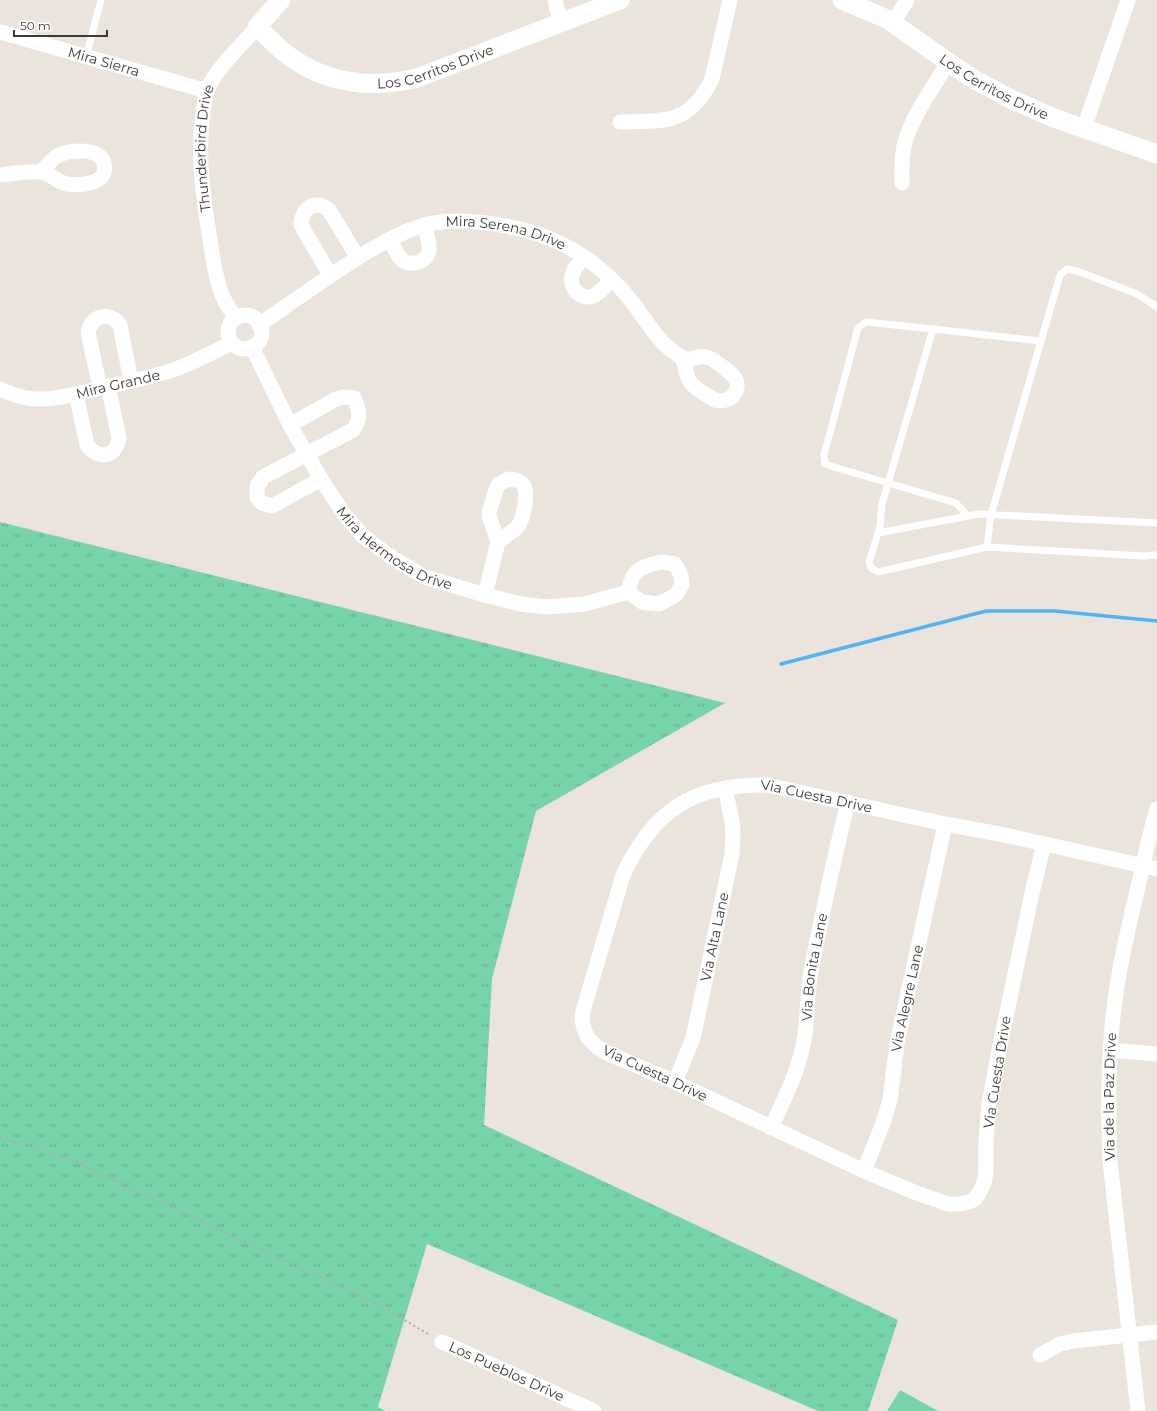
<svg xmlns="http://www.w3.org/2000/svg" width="1157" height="1411" viewBox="0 0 1157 1411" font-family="Montserrat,sans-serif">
<defs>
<pattern id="grass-tufts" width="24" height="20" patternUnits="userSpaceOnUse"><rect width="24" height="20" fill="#77d4a8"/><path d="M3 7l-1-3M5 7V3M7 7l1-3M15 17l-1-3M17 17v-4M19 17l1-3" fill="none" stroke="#63ad8a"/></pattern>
</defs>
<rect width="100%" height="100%" fill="#eae4dc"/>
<path fill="url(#grass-tufts)" d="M0 522 725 703 536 811 492 979 484 1125 898 1320 868 1411H818L427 1244 378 1407 385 1411H0Z"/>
<path fill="#77d4a8" d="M900 1390 938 1411H887Z"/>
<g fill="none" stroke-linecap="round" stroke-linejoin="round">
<path stroke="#54b3f0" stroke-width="3.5" d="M781 664 986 611H1055L1157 621"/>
<path stroke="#b1aca6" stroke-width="2" stroke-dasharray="2 3" stroke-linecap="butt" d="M0 1137 69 1159 379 1305 430 1335"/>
<g stroke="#fff" stroke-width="7">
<path d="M86 57 101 0"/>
<path d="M1157 307 1137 294 1077 271 1067 269 1060 275 1041 341 933 329 882 504 880 527 869 562 871 568 878 572 987 547 1144 556 1157 555"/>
<path d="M933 329 866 322 858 328 824 455 825 464 834 467 956 503 968 516"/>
<path d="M878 533 979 514 1157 523"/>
<path d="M987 547 991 515 1041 341"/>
</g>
<g stroke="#fff" stroke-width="15">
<path d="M555 0 557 9 562 23"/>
<path d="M893 23 907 0"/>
<path id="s1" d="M0 32 207 91"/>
<path d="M620 122C665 121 689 125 712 79L730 0"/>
<path d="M1084 128 1128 0"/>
<path d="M0 175C13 174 27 171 39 172 48 172 54 179 61 182 71 187 97 185 103 175 105 171 105 167 104 163 100 147 70 150 59 155 52 158 47 167 41 171"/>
<path d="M902 183C902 167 901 151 907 136 916 110 934 87 948 62"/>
<path d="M390 239C393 245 396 253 400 258 409 268 427 263 429 250 430 242 426 233 424 225"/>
<path d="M584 258C579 263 573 269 572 276 569 289 583 302 595 295 601 292 607 284 611 280"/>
<path d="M330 275 301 225C301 209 315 198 329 210L358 258"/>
<circle cx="245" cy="332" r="17"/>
<path id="s2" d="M236 318C230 310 224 302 221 292 214 273 212 252 209 233 203 195 198 159 202 121 203 110 204 99 208 89 216 68 242 45 257 27"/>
<path id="s3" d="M259 325C295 300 330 275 367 252 388 240 410 227 434 223 458 219 482 222 506 226 540 232 572 246 599 268 616 282 631 299 643 317 655 333 661 344 678 355 692 366 695 352 709 358 715 360 731 373 735 378 743 392 728 404 715 400 705 394 690 387 687 375 685 369 685 365 683 359"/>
<path id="s4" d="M252 347 290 425 321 479 344 514 364 537 394 559 425 577 485 595 521 604 547 607 585 604 628 592"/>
<path d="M100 388 88 332C92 315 109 311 120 325L131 381"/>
<path id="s5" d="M0 389C11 394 23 398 35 399 55 400 77 394 96 389 123 383 150 378 176 369 195 362 213 352 232 343"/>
<path d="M76 394 87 445C98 460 116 458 119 438L108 386"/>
<path d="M290 425 336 399 344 397 354 398C360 411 361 419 353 430L263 477 257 486V498L262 503 272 506 321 479"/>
<path d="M508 479C527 480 527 489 525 505 523 512 523 520 518 526 513 532 504 536 498 542L489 516V512L497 487 499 484Z"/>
<path d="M661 562 675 564 681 575 682 585 676 595 659 604 642 602 628 592C633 568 639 568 661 562Z"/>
<path d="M485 595 498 542"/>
<path id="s6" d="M1044 844 1032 893 999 1050 989 1104 986 1138V1173L984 1183 979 1193 975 1199 969 1202 959 1204H948L914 1192 864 1171 675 1082 607 1053 597 1047 588 1038 584 1029 582 1020 583 1011 623 875C654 809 694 784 767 785L945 824 1000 834 1157 869"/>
<path d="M1110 1050 1157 1054"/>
<path id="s7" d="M675 1082 693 1038 732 854 733 833 732 821 725 788"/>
<path id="s8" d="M771 1128C785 1097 800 1069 805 1034 808 1013 807 992 811 971 822 915 834 858 848 802"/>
<path id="s9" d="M864 1171 883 1123 890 1100 897 1043 945 824"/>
<path id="s10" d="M442 1342 594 1411"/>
<path d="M1040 1355 1060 1344 1073 1341 1157 1332"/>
<path id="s11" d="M1138 1411 1110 1161C1108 1117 1108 1072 1112 1027 1116 980 1127 933 1138 887 1144 861 1149 835 1157 809"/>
</g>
<g stroke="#fff" stroke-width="19">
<path id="s12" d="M281 0 257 27C268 37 278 48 289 56 327 84 373 89 417 78L620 0"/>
<path id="s13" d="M842 0 887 19 948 62 975 80 1013 100 1054 118 1157 154"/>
</g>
</g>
<g text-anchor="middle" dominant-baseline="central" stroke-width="3" stroke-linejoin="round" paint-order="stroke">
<g font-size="14" fill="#3c3a37" stroke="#fff">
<text stroke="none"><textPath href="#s1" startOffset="108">Mira Sierra</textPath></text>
<text stroke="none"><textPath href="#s12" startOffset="234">Los Cerritos Drive</textPath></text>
<text stroke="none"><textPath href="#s13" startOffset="176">Los Cerritos Drive</textPath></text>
<text stroke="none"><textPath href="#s2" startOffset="176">Thunderbird Drive</textPath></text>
<text stroke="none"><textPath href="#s3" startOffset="277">Mira Serena Drive</textPath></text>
<text stroke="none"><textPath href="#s5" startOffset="121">Mira Grande</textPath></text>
<text stroke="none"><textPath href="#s4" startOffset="253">Mira Hermosa Drive</textPath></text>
<text stroke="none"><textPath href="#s6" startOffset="1192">Via Cuesta Drive</textPath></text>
<text stroke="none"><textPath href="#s7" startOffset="151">Via Alta Lane</textPath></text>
<text stroke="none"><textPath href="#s8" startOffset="168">Via Bonita Lane</textPath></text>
<text stroke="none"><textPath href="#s9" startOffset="179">Via Alegre Lane</textPath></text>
<text transform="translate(997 1072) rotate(-81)">Via Cuesta Drive</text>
<text transform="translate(655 1073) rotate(25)">Via Cuesta Drive</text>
<text stroke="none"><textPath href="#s11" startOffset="316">Via de la Paz Drive</textPath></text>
<text stroke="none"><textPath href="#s10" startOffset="71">Los Pueblos Drive</textPath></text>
</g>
</g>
<path d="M14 30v6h93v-6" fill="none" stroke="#3c3a37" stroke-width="2"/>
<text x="20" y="30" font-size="12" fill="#3c3a37" stroke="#ffffff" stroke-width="3" paint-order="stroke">50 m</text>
</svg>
